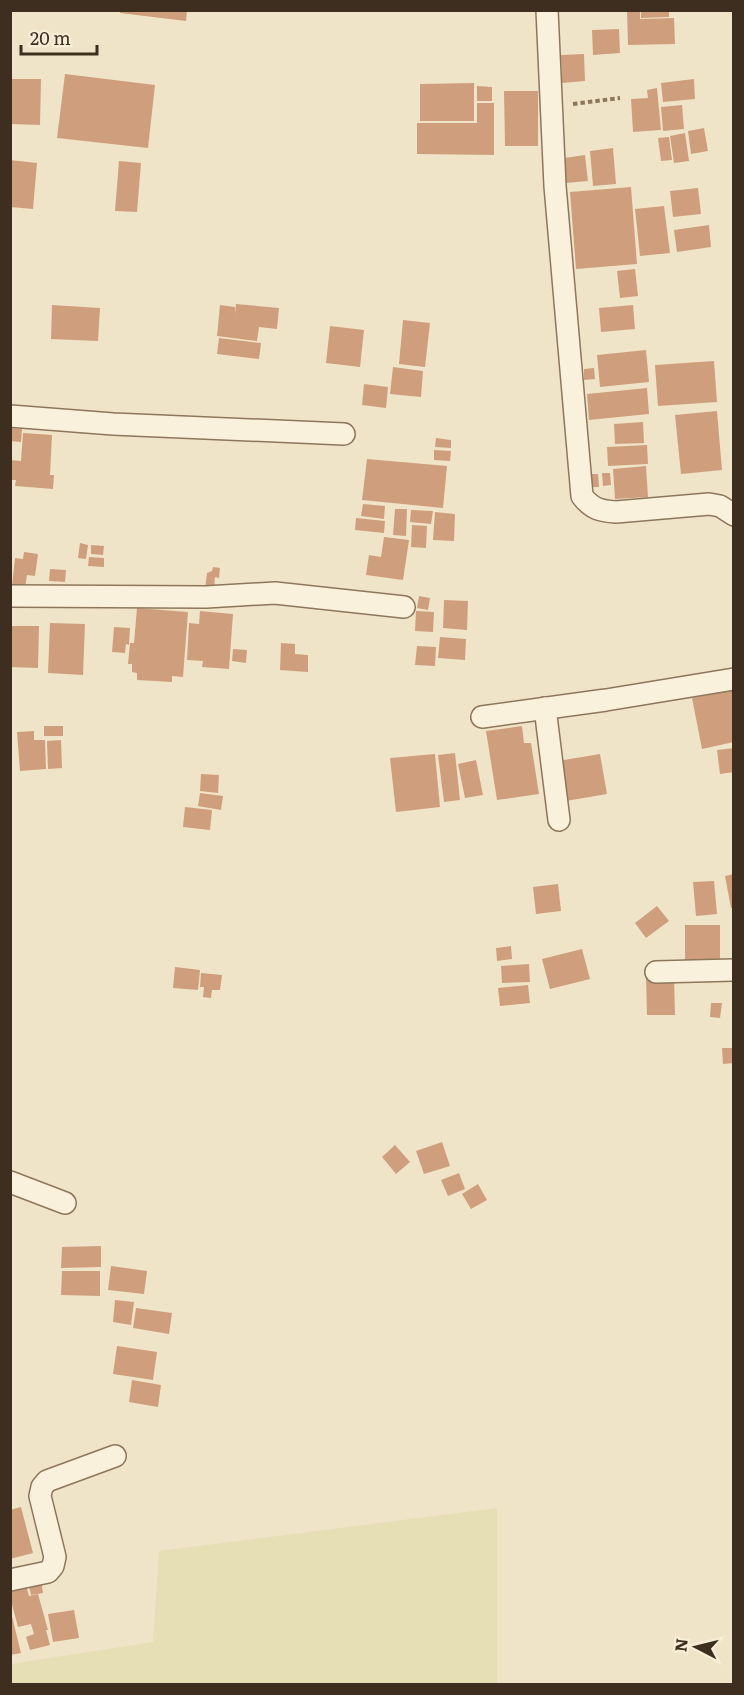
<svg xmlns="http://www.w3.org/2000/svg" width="744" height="1695" viewBox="0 0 744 1695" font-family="Literata,serif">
<rect width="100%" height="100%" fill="#f0e4c8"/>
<path fill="#e6deb5" d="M497 1508V1684H11V1664L153 1642 159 1551Z"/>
<g fill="#cf9f7d">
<path d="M120 10H187L186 21 120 13Z"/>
<path d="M627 10H640V19L674 18 675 44 628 45Z"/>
<path d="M641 10H669V17L641 18Z"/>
<path d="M619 29 620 53 593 55 592 30Z"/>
<path d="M584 54 585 81 562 83 561 55Z"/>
<path d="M65 74 155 85 148 148 57 138Z"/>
<path d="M10 79H41L40 125 10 124Z"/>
<path d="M694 79 695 99 663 102 661 83Z"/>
<path d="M474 83V121H420V84Z"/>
<path d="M477 86 492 87V101H477Z"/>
<path d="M657 88 661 130 633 132 631 99 648 98 647 90Z"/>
<path d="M504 91H538V146H505Z"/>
<path d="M477 103H494V155L417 154V123H477Z"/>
<path d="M682 105 684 129 663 131 661 107Z"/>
<path d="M704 128 708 151 691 154 688 131Z"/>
<path d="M685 133 689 161 674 163 670 136Z"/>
<path d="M669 137 672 160 661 161 658 138Z"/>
<path d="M613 148 616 184 593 186 590 151Z"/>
<path d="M585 155 588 181 566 183 564 158Z"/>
<path d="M10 160 37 163 33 209 10 207Z"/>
<path d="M119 161 141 163 137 212 115 211Z"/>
<path d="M631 187 637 264 576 269 570 192Z"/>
<path d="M698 188 701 214 673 217 670 191Z"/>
<path d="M664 206 670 253 640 256 635 209Z"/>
<path d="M709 225 711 247 677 252 674 230Z"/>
<path d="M635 269 638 296 620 298 617 271Z"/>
<path d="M236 304 279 308 277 329 259 327 257 341 217 336 220 305 235 307V314Z"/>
<path d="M52 305 100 308 98 341 51 339Z"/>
<path d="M633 305 635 329 601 332 599 308Z"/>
<path d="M403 320 430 323 425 367 399 364Z"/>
<path d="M330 326 364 330 360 367 326 363Z"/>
<path d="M219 338 261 343 259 359 217 354Z"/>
<path d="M646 350 649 382 600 387 597 355Z"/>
<path d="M714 361 717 402 658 406 655 365Z"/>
<path d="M393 367 423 371 421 397 390 394Z"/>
<path d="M594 368 595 379 584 380V369Z"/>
<path d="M364 384 388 387 386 408 362 405Z"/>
<path d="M647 388 649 414 589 420 587 394Z"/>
<path d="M717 411 722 470 681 474 675 415Z"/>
<path d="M643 422 644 443 615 444 614 424Z"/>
<path d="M10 428 22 429 21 442 10 441Z"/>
<path d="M23 433 52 435 50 475H54L53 489 15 486 16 480H10V460L21 461Z"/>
<path d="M436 438 451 440V448L435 447Z"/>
<path d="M647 445 648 464 608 466 607 447Z"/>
<path d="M434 450 451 451 450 461 434 460Z"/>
<path d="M367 459 447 466 443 508 362 500Z"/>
<path d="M646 466 648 497 615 499 613 469Z"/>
<path d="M602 473H610L611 485 603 486Z"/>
<path d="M590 474H598L599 487H591Z"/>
<path d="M363 504 385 506 384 519 361 516Z"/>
<path d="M395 509H407L406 536 393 535Z"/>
<path d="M411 510 433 511 431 524 410 522Z"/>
<path d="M435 512 455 514 454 541 433 540Z"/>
<path d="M356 518 385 521 384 533 355 530Z"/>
<path d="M412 525 427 526 426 548 411 547Z"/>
<path d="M384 537 409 540 403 580 366 575 369 555 381 557Z"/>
<path d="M80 543 88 545 86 559 78 558Z"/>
<path d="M91 545 104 546 103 555 91 554Z"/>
<path d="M24 552 38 554 35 576 27 575 25 588 12 586 15 558 23 559Z"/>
<path d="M89 557 104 558V567L88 566Z"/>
<path d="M213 567 220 568 219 578 215 577 214 590 205 589 207 573 212 571Z"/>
<path d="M50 569 66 570 65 582 49 581Z"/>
<path d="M419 596 430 598 428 610 417 608Z"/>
<path d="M444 600 468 601 467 630 443 628Z"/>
<path d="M137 608 188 612 183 677 172 676V682L137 680V673L132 672V664H128L130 643H134Z"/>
<path d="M200 611 233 614 229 669 202 667 203 661 187 660 189 623 199 624Z"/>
<path d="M416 611 434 612 433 632 415 631Z"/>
<path d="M50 623 85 624 83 675 48 673Z"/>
<path d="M10 626H39L38 668 10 667Z"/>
<path d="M114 627 130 628 129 645 126 644 125 653 112 652Z"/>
<path d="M440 637 466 639 465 660 438 658Z"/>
<path d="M281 643 295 644V654L308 655V672L280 670Z"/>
<path d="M417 646 436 647 435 666 415 665Z"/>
<path d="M233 649 247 650 246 663 232 661Z"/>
<path d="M734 689V742L702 749 692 698Z"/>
<rect x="44" y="726" width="19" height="10"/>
<path d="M522 726 524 743H531L539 794 497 800 486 731Z"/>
<path d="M34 731V740H45L46 769 20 771 17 732Z"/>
<path d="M61 740 62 768 48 769 47 741Z"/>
<path d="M734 748V772L720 774 717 750Z"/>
<path d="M455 753 460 800 444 802 438 755Z"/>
<path d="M435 754 440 807 396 812 390 758Z"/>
<path d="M600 754 607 794 566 801 558 761Z"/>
<path d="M476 760 483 795 465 798 458 764Z"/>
<path d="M201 774 219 775 218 793 200 791Z"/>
<path d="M200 793 223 796 221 810 198 806Z"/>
<path d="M185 807 212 810 210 830 183 827Z"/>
<path d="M734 874V908H731L725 876Z"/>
<path d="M714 881 717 914 696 916 693 882Z"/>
<path d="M558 884 561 911 536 914 533 887Z"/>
<path d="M657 906 669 921 646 938 635 923Z"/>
<rect x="685" y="925" width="35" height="35"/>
<path d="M511 946 512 959 497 961 496 948Z"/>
<path d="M582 949 590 979 550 989 542 959Z"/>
<path d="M529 964 530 982 502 983 501 966Z"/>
<path d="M175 967 200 970 198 990 173 988Z"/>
<path d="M201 973 222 975 220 990H212L211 998 203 997 204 987H200Z"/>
<path d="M674 977 675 1015H647L646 978Z"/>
<path d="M528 985 530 1003 500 1006 498 988Z"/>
<path d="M711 1003H722L720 1018 710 1017Z"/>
<path d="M722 1048H734V1063L723 1064Z"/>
<path d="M442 1142 450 1166 424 1174 416 1151Z"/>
<path d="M395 1145 410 1162 396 1174 382 1157Z"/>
<path d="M459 1173 465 1189 448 1196 441 1180Z"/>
<path d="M478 1184 487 1200 471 1209 462 1194Z"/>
<path d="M101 1246V1267L61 1268 62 1247Z"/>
<path d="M111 1266 147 1271 144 1294 108 1290Z"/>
<path d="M62 1271H100V1296L61 1295Z"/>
<path d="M115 1300 134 1302 131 1325 113 1322Z"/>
<path d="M136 1308 172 1313 169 1334 133 1328Z"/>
<path d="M117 1346 157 1352 153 1380 113 1374Z"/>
<path d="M132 1380 161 1385 158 1407 129 1402Z"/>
<path d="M21 1507 33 1553 10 1559V1510Z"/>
<path d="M41 1580 43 1593 31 1595 28 1582Z"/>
<path d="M26 1585 29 1596 38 1594 48 1630H46L50 1645 30 1650 26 1637 34 1634 31 1624 18 1627 10 1597V1589Z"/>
<path d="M10 1608 21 1653 10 1655Z"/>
<path d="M74 1610 79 1638 53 1642 48 1614Z"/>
</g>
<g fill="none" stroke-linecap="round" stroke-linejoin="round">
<defs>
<g id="minor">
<path d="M547 10 555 186 582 496C592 509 600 511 616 512L709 504 720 506 734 515"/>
<path d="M10 416 113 424 344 434"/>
<path d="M10 596 206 597 275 593 404 607"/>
<path d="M545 708 559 820"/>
<path d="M482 717 606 700 734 679"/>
<path d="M656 972 734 970"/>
<path d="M10 1182 65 1203"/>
<path d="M10 1580 48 1572 53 1566 55 1557 40 1496 42 1487 47 1481 115 1456"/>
</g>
</defs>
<use href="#minor" stroke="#8d765c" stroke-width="24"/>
<path stroke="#8d765c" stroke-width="4" stroke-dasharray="4.5 3" stroke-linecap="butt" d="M573 104 620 98"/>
<use href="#minor" stroke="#faf1dc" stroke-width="21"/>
</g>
<rect width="744" height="1695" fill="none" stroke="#3d2e20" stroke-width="24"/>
<g transform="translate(696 1647) rotate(277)" stroke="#f7eed8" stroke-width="4.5" paint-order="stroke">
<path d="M0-4.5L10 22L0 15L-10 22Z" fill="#3d2e20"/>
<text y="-9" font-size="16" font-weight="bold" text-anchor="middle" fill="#3d2e20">N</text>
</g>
<path d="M21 45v9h76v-9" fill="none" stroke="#3d2e20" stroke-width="3"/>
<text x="30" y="45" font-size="18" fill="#3d2e20" stroke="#f7eed8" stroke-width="4.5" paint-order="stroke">20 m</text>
</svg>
